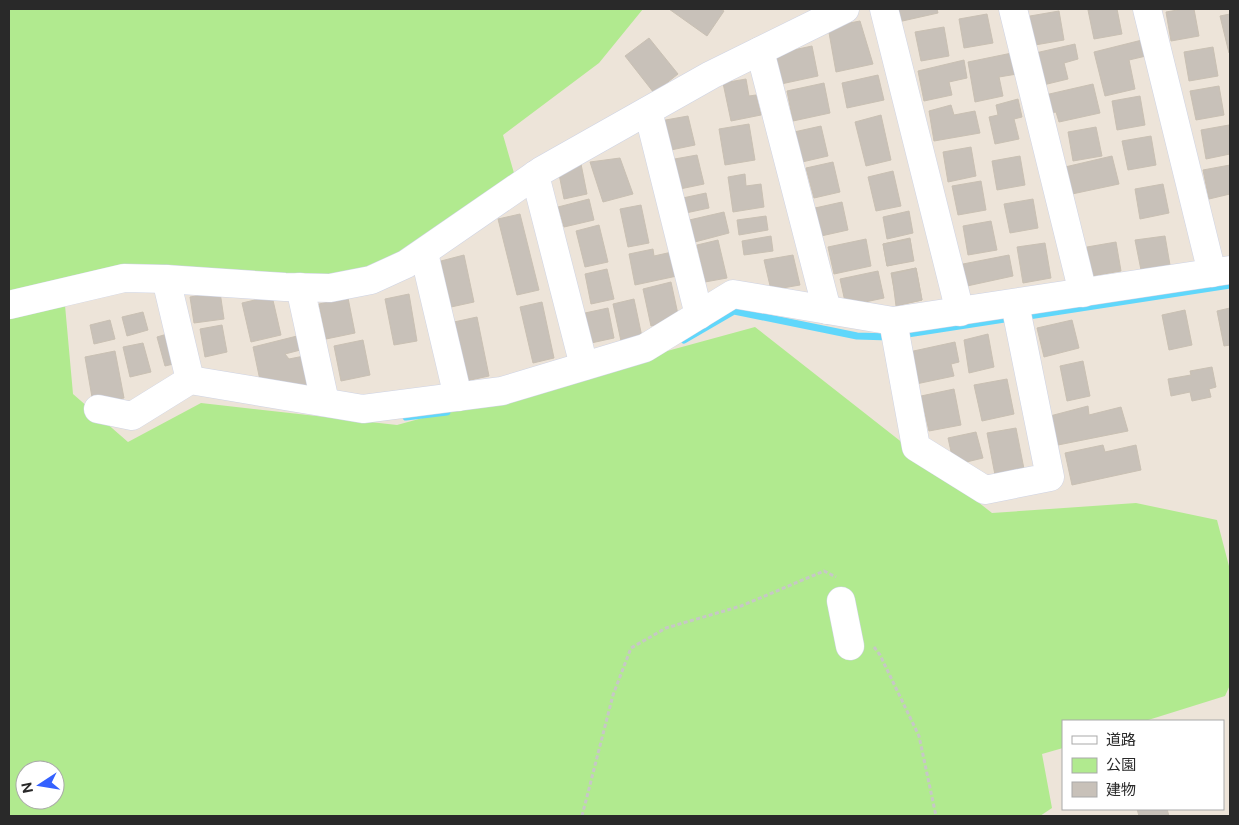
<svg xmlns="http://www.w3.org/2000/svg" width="1239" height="825" viewBox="0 0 1239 825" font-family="'Public Sans','Noto Sans JP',sans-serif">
<rect width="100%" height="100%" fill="#ede4d9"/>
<path fill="#b1ea8f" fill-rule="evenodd" d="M9 9H643L599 63 503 135 518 187 402 259 310 282 169 265 63 283 73 394 128 442 201 403 397 425 755 327 992 513 1136 503 1217 520 1230 570V685L1225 696 1145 721H1063V748L1042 754 1052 808 1040 816H9ZM25 770H55V800H25Z"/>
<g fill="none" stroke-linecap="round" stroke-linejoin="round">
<g stroke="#60d7fb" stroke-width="7">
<path d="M1022 317 1230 285"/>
<path d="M901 335 1011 318"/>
<path d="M684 340 734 311 857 336 890 337"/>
<path d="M406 417 447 412"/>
</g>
</g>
<g fill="#c8c1b9" stroke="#c9c0b3">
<path d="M669 9H720L724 11 707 36Z"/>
<path d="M895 9H937L938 13 898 22Z"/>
<path d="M1098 9H1117L1122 34 1094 39 1088 10Z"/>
<path d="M1183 9H1194L1199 36 1171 41 1166 12Z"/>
<path d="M1059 11 1064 40 1035 45 1030 16Z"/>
<path d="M987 14 993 43 964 48 959 19Z"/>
<path d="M1230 14V53H1229L1220 16Z"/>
<path d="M860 21 873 64 836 72 828 27Z"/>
<path d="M944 27 949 56 921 61 915 32Z"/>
<path d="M649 38 678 74 654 93 625 56Z"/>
<path d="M1142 40 1146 56 1129 60 1135 89 1105 96 1094 52Z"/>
<path d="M1075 44 1078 59 1064 63 1068 79 1039 86 1031 54Z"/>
<path d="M812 46 818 76 781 84 775 54Z"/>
<path d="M1213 47 1218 76 1189 81 1184 52Z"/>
<path d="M1012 53 1017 74 999 77 1003 96 975 102 968 62Z"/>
<path d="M964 60 967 78 949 82 952 95 924 101 918 71Z"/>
<path d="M878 75 884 100 847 108 842 83Z"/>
<path d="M746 79 749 96 756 95 761 115 731 121 723 83Z"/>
<path d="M824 83 830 113 793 121 787 91Z"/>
<path d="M1093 84 1100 113 1059 122 1056 112 1049 113 1045 95Z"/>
<path d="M1219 86 1224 115 1196 120 1190 91Z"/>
<path d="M1140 96 1145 125 1117 130 1112 101Z"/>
<path d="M1018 99 1022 117 1014 119 1019 139 995 144 989 117 998 115 996 105Z"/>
<path d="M951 105 954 115 975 111 980 133 934 141 929 111Z"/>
<path d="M881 115 891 160 866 166 855 122Z"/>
<path d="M688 116 695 145 666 151 660 121Z"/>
<path d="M749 124 755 160 725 165 719 129Z"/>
<path d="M1229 125 1230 154 1206 159 1201 130Z"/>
<path d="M821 126 828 156 802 162 794 132Z"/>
<path d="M1096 127 1102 156 1073 161 1068 132Z"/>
<path d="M1151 136 1156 165 1128 170 1122 141Z"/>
<path d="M971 147 976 176 948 182 943 152Z"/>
<path d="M697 155 704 184 675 190 669 160Z"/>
<path d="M1020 156 1025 185 997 190 992 161Z"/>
<path d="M1112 156 1119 184 1072 194 1065 167Z"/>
<path d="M620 158 633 194 603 202 590 162Z"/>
<path d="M833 162 840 192 814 198 806 168Z"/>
<path d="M581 164 587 194 564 199 558 169Z"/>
<path d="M1230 165V194L1209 199 1203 170Z"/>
<path d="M893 171 901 206 876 211 868 177Z"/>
<path d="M745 174 746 186 761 184 764 207 733 212 728 177Z"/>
<path d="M981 181 986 210 958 215 952 186Z"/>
<path d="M1163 184 1169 213 1140 219 1135 189Z"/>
<path d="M706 193 709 208 681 214 678 199Z"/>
<path d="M589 199 594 220 564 227 558 207Z"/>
<path d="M1033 199 1038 228 1010 233 1004 204Z"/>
<path d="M842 202 848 230 821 236 815 208Z"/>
<path d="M641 205 649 243 628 247 620 209Z"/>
<path d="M909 211 913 233 887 239 883 217Z"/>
<path d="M724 212 729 233 691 243 685 221Z"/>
<path d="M520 214 539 290 517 295 498 219Z"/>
<path d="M766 216 768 230 739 235 737 220Z"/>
<path d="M991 221 997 250 968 255 963 226Z"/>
<path d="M599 225 608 262 585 267 576 231Z"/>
<path d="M771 236 773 251 744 255 742 241Z"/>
<path d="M1165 236 1170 265 1141 270 1135 240Z"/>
<path d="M910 238 913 260 887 266 883 244Z"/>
<path d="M866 239 871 266 834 274 828 247Z"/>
<path d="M910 239 914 261 887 266 883 244Z"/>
<path d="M718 240 727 278 705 282 697 245Z"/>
<path d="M1116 242 1121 271 1092 276 1087 247Z"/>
<path d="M1045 243 1051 278 1023 283 1017 247Z"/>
<path d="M653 249 654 256 672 252 677 276 635 285 629 254Z"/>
<path d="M464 255 474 302 451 307 441 261Z"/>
<path d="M793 255 800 285 771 290 764 260Z"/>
<path d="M1009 255 1013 276 967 286 963 264Z"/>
<path d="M916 268 922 300 897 305 891 273Z"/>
<path d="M916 268 922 300 896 306 892 274Z"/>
<path d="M607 269 614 299 591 304 585 274Z"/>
<path d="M878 271 884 298 846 306 840 279Z"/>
<path d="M671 282 679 319 651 326 643 289Z"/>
<path d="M220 292 224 319 194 323 190 297Z"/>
<path d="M409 294 417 341 394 345 385 299Z"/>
<path d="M272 296 281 335 251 342 242 303Z"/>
<path d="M348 298 355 333 326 339 319 304Z"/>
<path d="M634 299 642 337 621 341 613 304Z"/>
<path d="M542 302 554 358 533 363 520 307Z"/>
<path d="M608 308 614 338 591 343 585 313Z"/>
<path d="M1230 308V345L1224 346 1217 311Z"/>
<path d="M1185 310 1192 345 1169 350 1162 315Z"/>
<path d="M143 312 148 330 127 336 122 317Z"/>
<path d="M477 317 489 376 466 381 454 322Z"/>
<path d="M110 320 115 339 94 344 90 325Z"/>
<path d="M1072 320 1079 348 1044 357 1037 328Z"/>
<path d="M222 325 227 352 205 357 200 329Z"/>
<path d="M174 332 182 362 165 366 157 337Z"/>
<path d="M305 334 308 348 285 354 289 359 309 355 315 389 261 385 253 347Z"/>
<path d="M988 334 994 367 969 373 964 340Z"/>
<path d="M363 340 370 375 341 381 334 346Z"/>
<path d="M955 342 959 362 951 364 954 376 916 384 909 352Z"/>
<path d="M143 343 151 372 130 377 123 347Z"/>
<path d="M115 351 124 398 93 403 85 357Z"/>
<path d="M1083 361 1090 396 1067 401 1060 366Z"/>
<path d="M1212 367 1216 387 1209 389 1211 397 1192 401 1190 392 1171 396 1168 379 1191 375 1190 371Z"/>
<path d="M1007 379 1014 414 982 421 974 385Z"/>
<path d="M954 389 961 425 929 431 921 396Z"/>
<path d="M1088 406 1089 415 1121 407 1128 431 1058 445 1050 416Z"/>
<path d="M1016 428 1024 469 995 475 987 433Z"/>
<path d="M976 432 983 458 954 465 948 438Z"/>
<path d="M1103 445 1105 452 1136 445 1141 470 1072 485 1065 453Z"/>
<path d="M1137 809H1167L1169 816H1139Z"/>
</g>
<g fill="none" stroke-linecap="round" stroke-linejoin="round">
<defs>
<g id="minor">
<path d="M884 9 960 312"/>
<path d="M1013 9 1083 293"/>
<path d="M1147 9 1212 273"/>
<path d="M760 51 827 310"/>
<path d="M648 111 699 315"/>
<path d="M535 175 584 366"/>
<path d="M424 253 458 397"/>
<path d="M166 279 190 380"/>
<path d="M300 287 325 402"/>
<path d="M9 305 124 278 166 279 285 287 330 288 371 280 406 264 541 171 711 75 845 9"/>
<path d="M893 321 916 447 985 490 1050 477 1015 304"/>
<path d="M98 409 132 416 190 380 363 409 502 391 645 348 733 294 893 321 1230 270"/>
<path d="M841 601 850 646"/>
</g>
</defs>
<use href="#minor" stroke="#ced3e4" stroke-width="29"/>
<g stroke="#c7c7c7" stroke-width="3" stroke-dasharray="4 2.5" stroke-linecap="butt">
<path d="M874 647 880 655 919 736 936 816"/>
<path d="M582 816 613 695 631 648 666 628 741 606 824 571 836 577"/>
</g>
<use href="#minor" stroke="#fff" stroke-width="28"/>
</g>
<rect width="1239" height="825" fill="none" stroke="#292929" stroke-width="20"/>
<rect x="1062" y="720" width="162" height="90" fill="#ffffff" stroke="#a9a9a9"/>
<rect x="1072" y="736" width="25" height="8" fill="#ffffff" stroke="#a9a9a9"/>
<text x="1106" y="745" font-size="15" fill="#292929">道路</text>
<rect x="1072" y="758" width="25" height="15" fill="#b1ea8f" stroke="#a9a9a9"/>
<text x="1106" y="770" font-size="15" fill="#292929">公園</text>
<rect x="1072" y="782" width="25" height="15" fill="#c8c1b9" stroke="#a9a9a9"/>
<text x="1106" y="795" font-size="15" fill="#292929">建物</text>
<g transform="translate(40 785) rotate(258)"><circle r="24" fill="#ffffff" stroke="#a9a9a9"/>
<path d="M0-4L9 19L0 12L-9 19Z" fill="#3461ff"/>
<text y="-8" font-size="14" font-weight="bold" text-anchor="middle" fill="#292929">N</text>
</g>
</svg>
